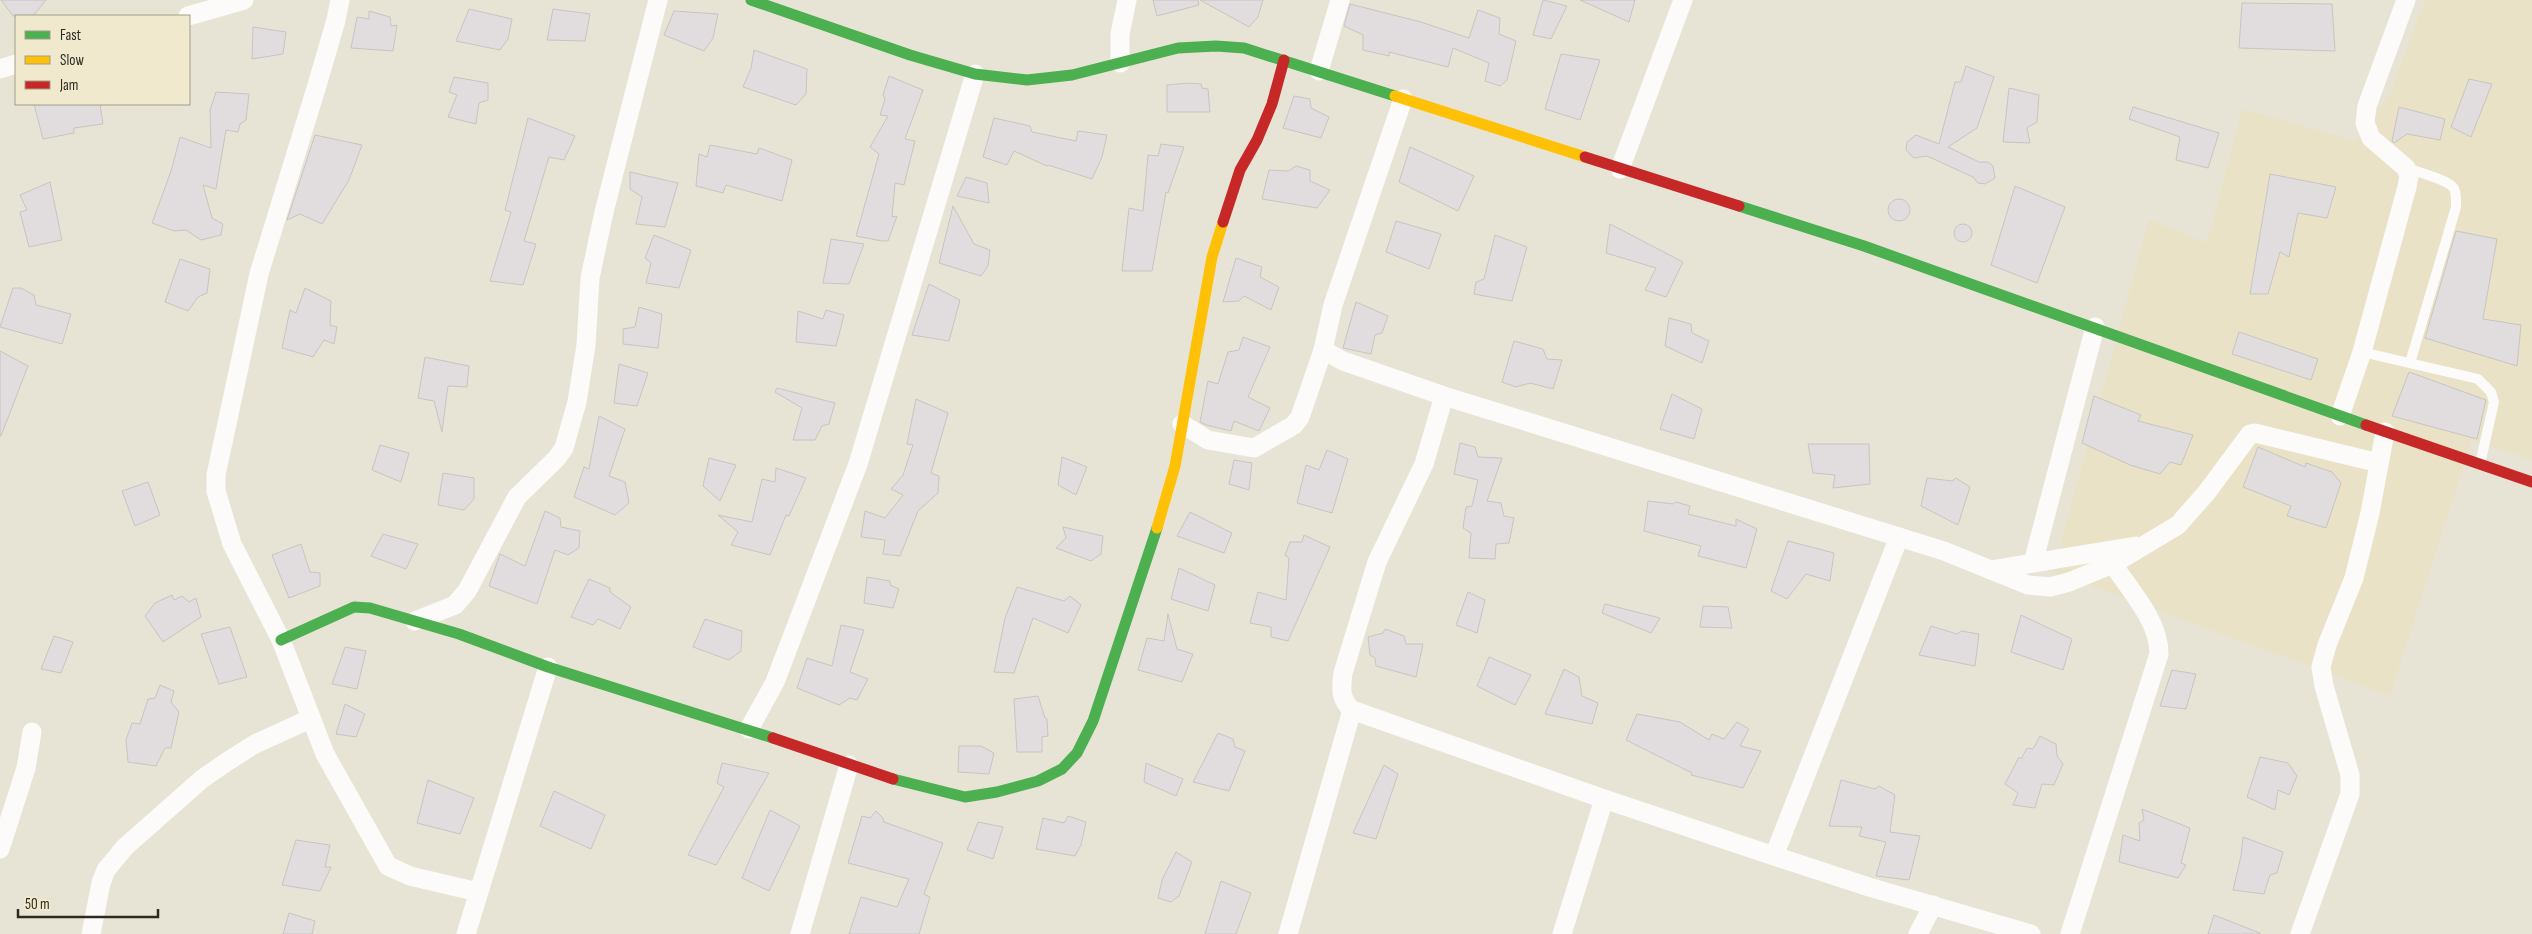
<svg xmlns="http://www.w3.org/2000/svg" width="2532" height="934" viewBox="0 0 2532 934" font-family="'Sofia Sans Condensed',sans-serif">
<rect width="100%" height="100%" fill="#e8e4d5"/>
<path fill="#e9e2c7" d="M2425 0H2532V460L2472 440 2390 696 2053 572 2149 219 2207 243 2242 109 2356 141 2390 93Z"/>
<g fill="#e1dddf" stroke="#c7c4c2">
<path d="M1 0H46L33 16H13Z"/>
<path d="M1153 0H1198L1199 5 1157 16Z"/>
<path d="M1200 0H1263L1258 17 1249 27Z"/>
<path d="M1543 0 1567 6 1551 39 1533 35Z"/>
<path d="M1580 0H1635L1629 22Z"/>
<path d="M2242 3 2332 4 2335 51 2239 48Z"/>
<path d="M1350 4 1421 22 1469 38 1478 10 1500 18 1499 34 1516 41 1507 80 1500 86 1485 81 1489 63 1453 48 1448 67 1389 52V56L1363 50V35L1344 26Z"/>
<path d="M469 9 512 19 508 39 500 50 456 41Z"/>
<path d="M553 9 590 14 585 41 547 40Z"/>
<path d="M369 11 390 17 391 26 397 25 393 51 351 48 357 17 369 19Z"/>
<path d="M674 11 718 14 713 38 704 51 664 35Z"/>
<path d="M253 27 286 32 283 54 252 59Z"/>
<path d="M754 50 807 69 806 94 796 105 743 87 751 68Z"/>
<path d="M1561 54 1600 60 1580 120 1545 109Z"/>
<path d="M1966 66 1994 77 1977 128 1948 147 1979 162H1988L1993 166 1995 178 1985 184 1978 183 1973 177 1927 156 1914 158 1906 150 1907 142 1916 135 1939 144 1955 82H1961Z"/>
<path d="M889 76 923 90 905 139 915 141 904 185 895 183 892 217 897 216 888 241H882L856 236 879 154 870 147 888 116 880 115 885 99 883 95Z"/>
<path d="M454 77 488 83V100L479 103 476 124 448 117 457 95 449 92Z"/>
<path d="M2469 79 2492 84 2471 137 2451 127Z"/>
<path d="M1189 83 1201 84 1202 88 1208 89 1210 112H1167V85Z"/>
<path d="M2009 88 2039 95 2037 122 2027 128 2030 143 2003 142Z"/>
<path d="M216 92 249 94 246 120 240 124 238 132 226 130 216 189 203 185 212 218 223 224 221 235 201 240 186 230 174 231 152 223 171 171 180 137 211 148 210 110Z"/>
<path d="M1294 96 1310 99 1311 108 1329 117 1321 138 1283 128Z"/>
<path d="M34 104H100L103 124 74 128V133L43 139Z"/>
<path d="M2133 107 2219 133 2208 168 2176 160 2180 137 2129 119Z"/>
<path d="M2399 107 2445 119 2440 140 2407 134 2394 143 2392 141Z"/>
<path d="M528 118 575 136 564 160 549 157 524 241 536 244 523 285 490 281 511 212 505 210Z"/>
<path d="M994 118 1030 126 1032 132 1076 141 1078 131 1107 135 1102 157 1092 179 1048 165 1047 166 1014 151 1007 165 983 157Z"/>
<path d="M315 135 362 145 349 180 322 224 300 214 287 220Z"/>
<path d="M1161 144 1184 147 1168 193 1166 192 1152 271H1122L1129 208 1143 211 1148 155 1158 156Z"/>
<path d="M710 145 757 154 759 148 792 160 782 201 726 185 723 193 696 186 699 154 707 157Z"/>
<path d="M1410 147 1474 176 1458 211 1399 182Z"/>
<path d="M1296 166 1310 170V181L1330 190 1317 208 1262 199 1269 170 1288 171Z"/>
<path d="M630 172 678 183 665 227 636 224 642 197 630 189Z"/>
<path d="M2270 174 2336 187 2327 218 2298 213 2289 257 2280 252 2268 294H2250Z"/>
<path d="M966 177 987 183 989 203 957 196Z"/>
<path d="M50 182 62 240 29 247 20 212 27 210 20 195Z"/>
<path d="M2015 186 2065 207 2037 283 1991 265Z"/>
<circle cx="1899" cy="210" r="11"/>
<path d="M953 206 974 244 990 250 988 266 981 276 939 263Z"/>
<path d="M1396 221 1441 234 1429 269 1386 252Z"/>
<circle cx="1963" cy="233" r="9"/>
<path d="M1610 224 1683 262 1666 297 1645 290 1656 268 1606 253Z"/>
<path d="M2456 231 2497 239 2483 319 2521 325 2517 366 2425 338Z"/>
<path d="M654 235 691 250 679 288 646 283 651 263 645 258Z"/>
<path d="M1495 235 1527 247 1512 301 1474 294 1476 282 1484 279Z"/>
<path d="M831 239 864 244 849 284 823 283Z"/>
<path d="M1236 258 1262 267 1260 277 1279 287 1271 310 1244 296 1239 301 1223 302Z"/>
<path d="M180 259 210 269 207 293 198 297 188 311 165 302Z"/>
<path d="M929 284 960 300 949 341 912 335Z"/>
<path d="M13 288H21L34 295 36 305 71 314 62 344 0 327Z"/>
<path d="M305 288 331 301 330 325 337 327 334 344 324 340 313 357 282 348 290 310 296 313Z"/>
<path d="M1356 302 1388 316 1382 333 1375 335 1371 354 1343 348Z"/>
<path d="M639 307 662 314 658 348 623 344V329L635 327Z"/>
<path d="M826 310 844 315 836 346 796 342 798 311 823 319Z"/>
<path d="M1669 318 1691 324 1692 333 1709 341 1702 363 1665 346Z"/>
<path d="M2239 332 2318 359 2311 380 2232 354Z"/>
<path d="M1243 337 1270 347 1248 397 1270 408 1259 431 1234 421 1231 431 1206 425 1200 422 1208 381 1218 384 1228 352 1239 350Z"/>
<path d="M1514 341 1543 349 1547 359 1562 360 1553 389 1530 383 1516 387 1502 382Z"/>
<path d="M0 351 28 366 1 436H0Z"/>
<path d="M425 357 469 366 467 387 448 386 442 432 434 401 418 398Z"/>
<path d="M619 364 648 373 637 406 614 403Z"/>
<path d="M2409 372 2486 400 2477 439 2392 416Z"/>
<path d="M777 388 835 403 829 424 822 426 815 440H793L802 408 775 392Z"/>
<path d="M1672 394 1702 409 1694 439 1660 429Z"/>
<path d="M2094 396 2141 415 2138 421 2193 435 2181 465 2170 462 2160 474 2130 465 2082 443Z"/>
<path d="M916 399 948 413 931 473 939 476 938 493 918 511 900 556 883 554 885 540 861 537 865 511 885 518 903 495 891 489 903 475 913 445 907 444Z"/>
<path d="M599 416 625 429 609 476 625 482 629 503 615 515 574 497 584 467 589 469Z"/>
<path d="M1460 443 1475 447 1478 457 1502 458 1487 501 1501 503 1504 516 1514 518 1509 543 1496 544 1495 559 1469 558 1471 533 1463 528 1466 507 1472 506 1478 480 1454 474Z"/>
<path d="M1808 444H1869L1870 484 1833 488 1835 475 1813 473Z"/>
<path d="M380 445 409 453 401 482 372 470Z"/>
<path d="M2258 447 2305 467 2306 463 2332 472 2341 483 2326 528 2287 516 2291 506 2243 487Z"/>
<path d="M1327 450 1348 459 1332 513 1297 503 1306 465 1319 470Z"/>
<path d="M1062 457 1087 467 1076 495 1058 485Z"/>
<path d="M709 458 736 465 720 501 703 486Z"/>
<path d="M1234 460 1252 463 1249 490 1229 484Z"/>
<path d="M776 468 806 478 789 516 786 515 770 555 731 545 738 532 718 515 752 522 762 479 775 482Z"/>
<path d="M443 473 474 478V499L464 510 438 505Z"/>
<path d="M1927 478 1952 481 1956 478 1970 487 1958 525 1921 506Z"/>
<path d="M148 482 160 515 135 526 122 491Z"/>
<path d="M1648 501 1673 504 1676 502 1690 506 1688 514 1736 526V519L1757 529 1746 568 1698 556 1701 546 1644 531Z"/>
<path d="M545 511 560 518 561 527 580 531 579 548 568 555 555 550 537 604 489 586 500 554 525 566Z"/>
<path d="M1190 512 1232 533 1224 553 1177 536Z"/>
<path d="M1063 527 1103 536 1101 554 1091 561 1056 548 1066 538Z"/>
<path d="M383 534 418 544 406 569 371 556Z"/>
<path d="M1304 535 1330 547 1288 641 1271 637V627L1250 623 1258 592 1286 600 1289 558 1285 555 1290 542H1302Z"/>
<path d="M1788 541 1834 553 1830 581 1806 574 1787 599 1771 591Z"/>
<path d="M301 544 310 572 320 573V586L289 598 272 555Z"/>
<path d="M1179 568 1215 585 1208 611 1171 599Z"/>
<path d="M867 577 890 581V585L899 589 893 608 864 603Z"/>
<path d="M589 579 610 588V592L631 607 620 629 598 619 593 625 571 617Z"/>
<path d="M1017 587 1064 601 1070 596 1081 605 1068 633 1033 618 1014 673 994 672 1005 618Z"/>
<path d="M1468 592 1485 600 1477 633 1456 625Z"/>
<path d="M172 595 174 600 182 596 189 602 196 598 201 617 163 642 145 616 155 603Z"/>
<path d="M1605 604 1660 618 1651 633 1602 613Z"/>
<path d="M1703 606 1728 607 1732 628 1700 627Z"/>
<path d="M1168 614 1177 649 1193 654 1182 682 1138 670 1147 638 1164 641Z"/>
<path d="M2021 615 2072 639 2063 670 2011 652Z"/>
<path d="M705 619 742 631 741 651 729 660 693 647Z"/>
<path d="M841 625 864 630 850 672 868 679 857 700 850 698 839 705 797 688 807 658 832 666Z"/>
<path d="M1931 626 1957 634 1961 631 1979 634 1975 666 1919 655Z"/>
<path d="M230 627 247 677 219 684 201 634Z"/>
<path d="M1385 629 1404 636 1406 644H1423L1416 677 1376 666 1375 658 1370 655 1368 637 1383 633Z"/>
<path d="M54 636 73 642 61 673 41 669Z"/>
<path d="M345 647 366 651 357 689 332 684Z"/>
<path d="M1489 657 1531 675 1515 705 1477 686Z"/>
<path d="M1564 669 1579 677 1582 696 1598 703 1592 724 1545 714Z"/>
<path d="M2172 670 2196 674 2186 709 2160 706Z"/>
<path d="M160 685 174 691 171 702 179 712 171 748H165L156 766 128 762 126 740 132 723 140 724 148 699 155 698Z"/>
<path d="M1038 696 1045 718 1047 719 1048 736 1042 737V752H1017L1014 699Z"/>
<path d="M345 704 365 714 356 737 336 734Z"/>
<path d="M1637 714 1680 722 1709 740 1712 734 1724 739 1737 722 1749 729 1740 746 1761 751 1743 788 1691 775 1692 773 1626 740Z"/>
<path d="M1218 733 1233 739 1235 747 1245 751 1229 791 1193 782Z"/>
<path d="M2040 736 2056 744 2057 756 2063 764 2054 785 2042 784 2035 808 2013 805 2018 793 2005 784 2019 757 2021 759 2027 748 2033 749Z"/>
<path d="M959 746H981L994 753 989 774 958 772Z"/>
<path d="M2260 757 2288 763 2297 776 2289 795 2278 790 2275 810 2247 797Z"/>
<path d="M722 763 769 773 716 865 688 855 724 787 717 783Z"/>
<path d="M1146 763 1183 779 1176 796 1144 782Z"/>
<path d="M1384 765 1398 774 1376 839 1353 833Z"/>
<path d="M428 780 474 798 460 834 417 823Z"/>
<path d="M1841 780 1875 789 1879 786 1895 795 1890 832 1920 836 1909 880 1876 876 1886 842 1859 836 1862 827 1829 826Z"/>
<path d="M554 791 605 815 591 849 540 826Z"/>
<path d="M2142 809 2190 828 2181 863 2186 865 2178 878 2119 862 2123 835 2140 841 2139 823 2144 820Z"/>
<path d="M770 810 800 826 769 891 742 878Z"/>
<path d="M876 811 883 818 884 822 943 843 924 894 930 897 919 934H849L861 897 897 907 909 879 848 863 862 816 870 818Z"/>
<path d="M1068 816 1086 822 1081 845 1075 856 1036 849 1043 818 1064 823Z"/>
<path d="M978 822 1003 827 993 859 967 850Z"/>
<path d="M2243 837 2283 852 2277 873 2270 875 2264 894 2233 890 2241 856Z"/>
<path d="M296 840 330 845 325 867H331L320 891 282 885Z"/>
<path d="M1176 852 1192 862 1179 896 1171 902 1158 898 1162 880Z"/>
<path d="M1221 881 1251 893 1236 934H1205Z"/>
<path d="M289 913 315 921 312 934H283Z"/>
<path d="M2214 915 2260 933V934H2208Z"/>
</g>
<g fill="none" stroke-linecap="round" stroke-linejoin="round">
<g stroke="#fcfbf9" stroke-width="10">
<path d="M2407 168C2417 172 2446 179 2453 187 2457 192 2456 201 2456 207L2410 363"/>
<path d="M2362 352 2478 379 2491 392 2494 402 2480 464"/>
</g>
<g stroke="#fcfbf9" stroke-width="19">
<path d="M340 0 336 20 318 82 259 274 216 475V491L232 544 281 640 325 754 388 866 410 876 478 892"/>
<path d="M188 16 244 0"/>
<path d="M1120 63V34L1127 0"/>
<path d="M0 69 16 64"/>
<path d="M1319 71 1340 0"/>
<path d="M1620 169 1683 0"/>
<path d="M1323 350 1343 361 1444 396 1944 551 2028 585 2050 587 2069 582 2113 564 2178 525 2207 492 2250 434 2255 433 2379 463"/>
<path d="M1444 396 1424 464 1377 562 1343 673C1341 689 1340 699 1352 710L1604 799 1774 856 1869 887 2031 934"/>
<path d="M2340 416 2362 352 2407 187 2409 176 2406 168 2371 138 2365 123 2367 106 2406 0"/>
<path d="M1182 424 1208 440 1254 448 1294 425 1300 417 1323 350 1333 305 1403 99"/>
<path d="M2033 563 2095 327"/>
<path d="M1991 570 2136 546"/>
<path d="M415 621 455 605 467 591 517 497 556 459 564 448 577 402 586 345 590 278 604 212 658 0"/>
<path d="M749 729 775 682 858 464 975 74"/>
<path d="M0 849 26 768 32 732"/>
<path d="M1774 856 1899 537"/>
<path d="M91 934 101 883 106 870 125 847 202 779 228 761 255 744 310 719"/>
<path d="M466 934 548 667"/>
<path d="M800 934 849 765"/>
<path d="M1288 934 1352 710"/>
<path d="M1562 934 1604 799"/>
<path d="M1918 934 1933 905"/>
<path d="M2070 934 2159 654C2159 620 2130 591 2113 564"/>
<path d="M2300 934 2350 794V775L2324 686 2321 667 2327 645 2354 578 2370 513 2385 432"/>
</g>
<g stroke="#4caf50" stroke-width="11">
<path d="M751 0 910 55 975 74 1027 80 1072 75 1178 48 1216 46 1244 48 1395 96"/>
<path d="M1739 206 1864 246 2366 425"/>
<path d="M281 640 354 607 370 608 459 634 548 667 773 738"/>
<path d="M893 779 965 797 997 792 1038 781 1062 769 1077 753 1093 721 1157 528"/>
</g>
<g stroke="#ffc107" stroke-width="11">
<path d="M1395 96 1585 157"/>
<path d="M1157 528 1175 466 1212 257 1223 222"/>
</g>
<g stroke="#c62828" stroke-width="11">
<path d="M1585 157 1739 206"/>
<path d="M1223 222 1240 170 1257 140 1272 104 1284 60"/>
<path d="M2366 425 2532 482"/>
<path d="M773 738 893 779"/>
</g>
</g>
<rect x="15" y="15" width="175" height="90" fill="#f0e9cd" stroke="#a29d88"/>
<rect x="25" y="31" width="25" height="8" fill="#4caf50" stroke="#a29d88"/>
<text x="60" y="40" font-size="15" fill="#2d2a20">Fast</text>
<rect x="25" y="56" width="25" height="8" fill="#ffc107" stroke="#a29d88"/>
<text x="60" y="65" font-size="15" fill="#2d2a20">Slow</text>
<rect x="25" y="81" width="25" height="8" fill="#c62828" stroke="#a29d88"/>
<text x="60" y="90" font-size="15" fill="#2d2a20">Jam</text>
<path d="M18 909v8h140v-8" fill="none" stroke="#2d2a20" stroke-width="2.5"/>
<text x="25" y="909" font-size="15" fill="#2d2a20" stroke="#f0e9cd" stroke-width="4" paint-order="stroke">50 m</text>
</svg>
